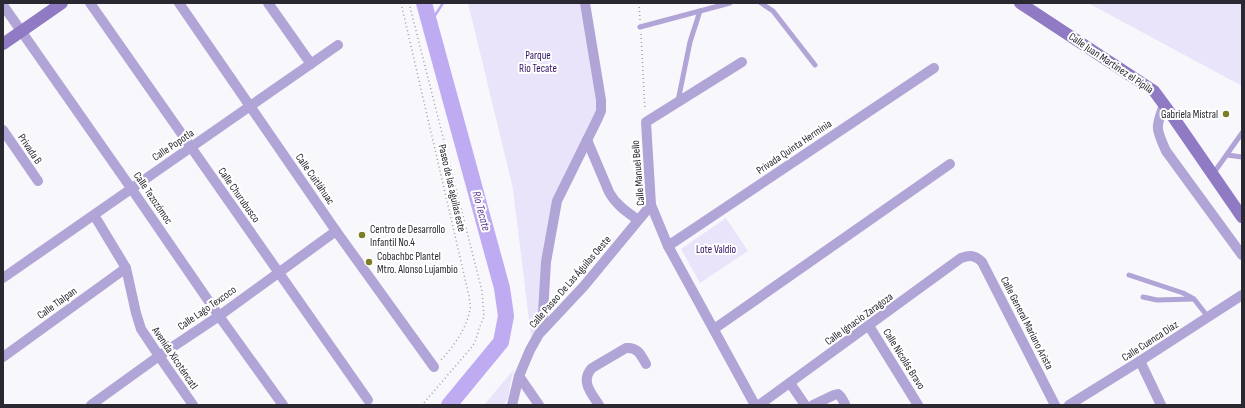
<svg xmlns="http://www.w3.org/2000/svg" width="1245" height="408" viewBox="0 0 1245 408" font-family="'Sofia Sans Condensed',sans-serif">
<rect width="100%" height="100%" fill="#f8f7fc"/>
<g fill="#e9e4fa">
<path d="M468 3H586L598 115 563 181 543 312 532 345 513 189Z"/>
<path d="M1088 3H1242V86Z"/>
<path d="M726 218 748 251 700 283 681 249Z"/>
<path d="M514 369 510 386 508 398 504 405H484Z"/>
</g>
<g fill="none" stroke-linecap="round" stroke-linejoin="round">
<path stroke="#beabf2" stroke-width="2.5" d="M430 26 434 17 443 3"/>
<path stroke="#beabf2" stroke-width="16" d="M424 3 502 288 506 316 501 342 449 405"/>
<g stroke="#a09ea5" stroke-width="1.5" stroke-dasharray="1 3" stroke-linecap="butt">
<path d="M401 3 469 296C469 300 471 305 470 309 467 328 454 346 441 360"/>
<path d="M409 3 482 291 484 316 479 329 475 342 471 348 422 405"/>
<path d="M639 3 640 20"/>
<path d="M641 34 645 110"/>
</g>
<g stroke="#b1a4d6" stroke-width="5">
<path d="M761 3 773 11 815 65"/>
<path d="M640 27 730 3"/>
<path d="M678 101 690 42 700 11"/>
<path d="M1227 155 1242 157"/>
<path d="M1213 174 1242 133"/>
<path d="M1129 275 1183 293 1194 299 1208 317"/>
<path d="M1143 297 1157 300 1193 299"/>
</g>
<g stroke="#b1a4d6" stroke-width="10">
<path d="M90 3 368 400"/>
<path d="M179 3 336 231 434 367"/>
<path d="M268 3 311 64"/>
<path d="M3 5 131 188 219 316 283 405"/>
<path d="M742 62 646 122 651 205 668 246 755 405"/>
<path d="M1164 105C1155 128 1156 129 1166 151L1242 255"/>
<path d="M3 130 38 181"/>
<path d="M587 140 609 192C616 205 627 212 638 220"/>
<path d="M94 215 126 268 136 313 141 329 159 356 193 405"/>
<path d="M668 246 934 68"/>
<path d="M3 278 338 45"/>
<path d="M869 326 918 405"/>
<path d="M714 329 950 164"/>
<path d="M542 330 546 262 557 201 597 120 601 111V100L585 3"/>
<path d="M3 357 126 268"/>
<path d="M1140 361 1161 405"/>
<path d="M519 376 539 405"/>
<path d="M790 383 805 405"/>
<path d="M91 405 159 356 219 316 336 231"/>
<path d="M512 405 519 376 530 350 539 334 584 286 651 205"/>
<path d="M599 405C591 393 580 381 592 368L626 348C638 347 641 355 646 364"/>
<path d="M759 405 961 258C970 255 975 255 982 262L1055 405"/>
<path d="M813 405 834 395 838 394 841 397 845 404"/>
<path d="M1069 405 1140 361 1242 295"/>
</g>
<g stroke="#8f7ac3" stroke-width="12">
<path d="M1020 3 1154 91 1171 114 1242 217"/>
<path d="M3 44 62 3"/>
</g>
</g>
<g fill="#7d7d26" stroke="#fff" stroke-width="1.5">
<circle cx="1226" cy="114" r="4"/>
<circle cx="362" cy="235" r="4"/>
<circle cx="369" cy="262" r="4"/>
</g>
<g text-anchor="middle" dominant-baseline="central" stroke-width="4" stroke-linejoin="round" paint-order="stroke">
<g font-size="11" fill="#351364" stroke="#fff">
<text x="538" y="55">Parque<tspan x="538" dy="13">Rio Tecate</tspan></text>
<text x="716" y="249">Lote Valdio</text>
</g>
<g font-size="11" fill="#2a2831" stroke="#fff">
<text transform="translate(1111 63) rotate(34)">Calle Juan Martínez el Pípila</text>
<text transform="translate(173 145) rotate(-34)">Calle Popotla</text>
<text transform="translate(794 147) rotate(-34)">Privada Quinta Herminia</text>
<text transform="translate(30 149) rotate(56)">Privada B</text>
<text transform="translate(638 173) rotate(-95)">Calle Manuel Bello</text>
<text transform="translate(315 179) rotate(55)">Calle Cuitláhuac</text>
<text transform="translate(452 188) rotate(77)">Paseo de las aguilas este</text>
<text transform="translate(239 195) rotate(55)">Calle Churubusco</text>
<text transform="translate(153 198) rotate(56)">Calle Tezozómoc</text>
<text transform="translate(570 282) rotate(-49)">Calle Paseo De Las Águilas Oeste</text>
<text transform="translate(57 303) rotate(-36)">Calle Tlalpan</text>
<text transform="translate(207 308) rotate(-35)">Calle Lago Texcoco</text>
<text transform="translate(859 319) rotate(-36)">Calle Ignacio Zaragoza</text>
<text transform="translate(1027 323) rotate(63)">Calle General Mariano Arista</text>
<text transform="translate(1150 341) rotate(-33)">Calle Cuenca Díaz</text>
<text transform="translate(175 358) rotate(56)">Avenida Xicoténcatl</text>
<text transform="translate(904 359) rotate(58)">Calle Nicolás Bravo</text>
</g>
<g font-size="11" fill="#2a2831" stroke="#fff" text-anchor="start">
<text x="1218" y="114" text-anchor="end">Gabriela Mistral</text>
<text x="370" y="229">Centro de Desarrollo<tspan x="370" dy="13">Infantil No.4</tspan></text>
<text x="377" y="256">Cobachbc Plantel<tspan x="377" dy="13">Mtro. Alonso Lujambio</tspan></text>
</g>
<g font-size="12" font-style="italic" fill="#5d4194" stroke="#fff">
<text transform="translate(481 211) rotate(75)">Río Tecate</text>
</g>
</g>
<rect width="1245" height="408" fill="none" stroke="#2a2831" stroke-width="8"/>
</svg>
